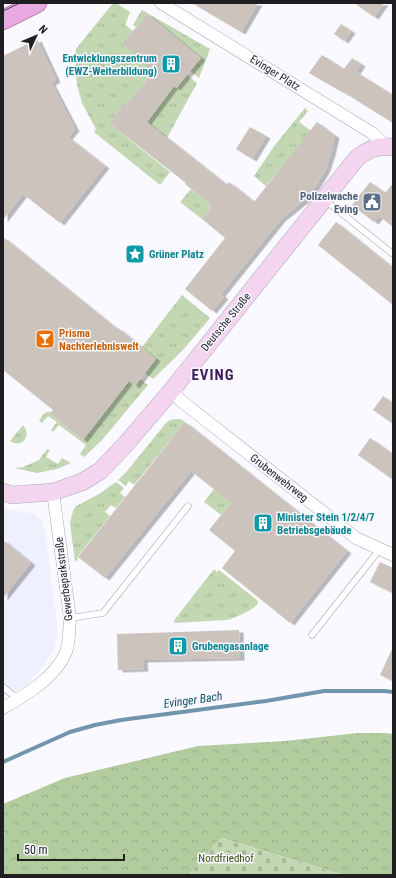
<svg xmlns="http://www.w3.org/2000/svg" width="396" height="878" viewBox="0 0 396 878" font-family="'Roboto Condensed',sans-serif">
<defs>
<pattern id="grass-tufts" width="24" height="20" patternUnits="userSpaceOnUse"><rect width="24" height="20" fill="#c3d7b3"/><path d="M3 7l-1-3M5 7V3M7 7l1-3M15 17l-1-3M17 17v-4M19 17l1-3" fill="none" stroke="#a7b89a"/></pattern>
<pattern id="forest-crowns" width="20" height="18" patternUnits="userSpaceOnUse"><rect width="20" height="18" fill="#b3cc9e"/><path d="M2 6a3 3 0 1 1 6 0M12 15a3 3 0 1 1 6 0" fill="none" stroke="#9aaf88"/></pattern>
<pattern id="cemetery-stones" width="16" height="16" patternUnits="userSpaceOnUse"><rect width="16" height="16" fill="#c3d7b3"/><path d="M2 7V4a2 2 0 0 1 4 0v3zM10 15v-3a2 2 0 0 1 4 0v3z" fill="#a7b89a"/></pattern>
<filter id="shadow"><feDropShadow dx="4.5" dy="2.5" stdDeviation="0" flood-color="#0004"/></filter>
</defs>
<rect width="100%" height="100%" fill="#f9f9ff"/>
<path fill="#eff0fe" d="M3 508 34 514 42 522 46 538 57 624V638L53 651 44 665 26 685 3 698Z"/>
<g fill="url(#grass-tufts)">
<path d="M113 3H116L130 12 125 25 133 31 123 45 154 71 126 105 124 104 109 123 170 172 160 185 94 132 96 129 82 103 77 85 75 64 76 49Z"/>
<path d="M142 10 210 49 199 78 190 71 201 58 147 14 136 27 133 25Z"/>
<path d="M187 75 197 83 167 138 147 122 174 86 177 88Z"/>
<path d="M305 108 308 111 299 122 311 131 266 186 254 176 275 145Z"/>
<path d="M191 189 210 204 209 206 211 208 202 219 180 202Z"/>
<path d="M182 295 210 318 183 350 153 379 145 373 156 359 142 347Z"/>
<path d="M140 379 148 385 102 440 84 457 80 454 86 445 59 425 53 432 51 430 57 422 48 416 42 423 39 421C42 416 45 411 51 412L50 414 83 440 129 381 135 386Z"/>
<path d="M176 419H181L185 422 134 485 129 481 126 486 118 480 127 471 166 423 170 420Z"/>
<path d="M23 425C32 436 22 449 10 441Z"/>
<path d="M47 449 50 450 46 457 58 464 62 458 71 463 57 469 37 473 14 468 23 467 39 460Z"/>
<path d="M116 482 124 488 120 493 125 497 116 508 111 505 105 512 110 516 78 556 77 558 78 559 75 562 70 523 73 511 75 507 80 504 99 494Z"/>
<path d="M214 489 231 503 221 515 204 502Z"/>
<path d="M214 569 217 572 219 570 257 600 258 603C253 611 236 617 227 620L174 623 175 619Z"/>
</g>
<path fill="url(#forest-crowns)" d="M358 733H384L393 734V875H344L221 838 189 875H3V804L65 778 198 746 285 741Z"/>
<path fill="url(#cemetery-stones)" d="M220 838 344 875H189Z"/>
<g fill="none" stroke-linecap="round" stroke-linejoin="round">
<path stroke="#7294ac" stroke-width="4" d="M3 762 70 732 95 725 121 720 266 701 324 691H384L393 692"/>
</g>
<g fill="#cbc3bc" filter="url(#shadow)">
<path d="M192 3H258L241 32Z"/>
<path d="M354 3H384L374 17Z"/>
<path d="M147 14 201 58 176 88 174 86 147 122 227 185 229 182 254 202 317 122 335 136 331 153 326 169 317 184 307 198 281 219 221 294 224 297 212 311 185 289 225 238 202 219 211 208 209 206 210 204 185 184 186 183 109 123 124 103 126 105 154 71 122 44Z"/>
<path d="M341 24 351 31 344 41 334 34Z"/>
<path d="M37 39 56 80 51 83 75 129 68 137 105 166 60 223 23 194 3 220V56Z"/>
<path d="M322 55 344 69 352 58 361 64 356 72 393 95V123L345 93H344L309 73Z"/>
<path d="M250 127 266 136 252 159 236 149Z"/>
<path d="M370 182 385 193 393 183V227L379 216 374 222 352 205Z"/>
<path d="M336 222 393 268V305L318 245Z"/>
<path d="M3 237 117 329 118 328 156 359 135 386 129 381 83 440 50 414 53 410 3 370Z"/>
<path d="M383 396 393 403V424L373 410Z"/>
<path d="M185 422 347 551 290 623 222 568 235 551 209 530 231 503 191 471 105 578 78 557Z"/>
<path d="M370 438 393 454V480L358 455Z"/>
<path d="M3 540 31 563 3 598Z"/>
<path d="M380 562 393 568V593L370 582Z"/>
<path d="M239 630 240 658 143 660 144 669 118 670 117 634Z"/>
<path d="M393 647V681L380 675Z"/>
</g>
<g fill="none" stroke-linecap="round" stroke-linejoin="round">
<defs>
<g id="lane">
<path d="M325 200 393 254"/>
<path d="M70 618 103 613 188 506"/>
<path d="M312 635 380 549"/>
<path d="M3 687 19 700"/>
</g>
<g id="street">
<path d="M161 3 372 133 386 146"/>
<path d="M172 390 180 400 356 538 393 555"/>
<path d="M3 708C26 695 56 677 66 652 70 641 69 629 70 618L53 492"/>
</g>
<path id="secondary" d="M3 492 12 495 53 492 82 482 100 471 125 445 172 390 357 158C368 149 379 145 393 147"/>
<path id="primary" d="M3 20 37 3"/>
</defs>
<use href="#lane" stroke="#a9a9b2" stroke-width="7"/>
<use href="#street" stroke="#a9a9b2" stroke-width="13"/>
<use href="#secondary" stroke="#a9a9b2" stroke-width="18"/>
<use href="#primary" stroke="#985591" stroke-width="20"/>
<use href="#lane" stroke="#fff" stroke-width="6"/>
<use href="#street" stroke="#fff" stroke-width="12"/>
<use href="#secondary" stroke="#f4d5f0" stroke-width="17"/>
<use href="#primary" stroke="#e8aae1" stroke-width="19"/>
<path stroke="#46464a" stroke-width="1" d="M3 11 20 3"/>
</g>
<defs>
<symbol id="building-square" viewBox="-11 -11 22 22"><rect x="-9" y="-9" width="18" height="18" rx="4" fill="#0f9aa8" stroke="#f9f9ff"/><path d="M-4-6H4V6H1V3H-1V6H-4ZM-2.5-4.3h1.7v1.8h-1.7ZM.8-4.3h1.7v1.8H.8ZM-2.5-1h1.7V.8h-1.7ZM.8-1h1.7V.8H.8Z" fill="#fff"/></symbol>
<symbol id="civic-square" viewBox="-11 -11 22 22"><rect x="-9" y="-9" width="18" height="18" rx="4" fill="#5c6f8a" stroke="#f9f9ff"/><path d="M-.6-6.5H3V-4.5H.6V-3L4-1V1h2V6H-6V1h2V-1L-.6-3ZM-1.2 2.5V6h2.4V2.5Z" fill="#fff"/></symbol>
<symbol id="sight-square" viewBox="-11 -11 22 22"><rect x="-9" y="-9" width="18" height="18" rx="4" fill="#0f9aa8" stroke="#f9f9ff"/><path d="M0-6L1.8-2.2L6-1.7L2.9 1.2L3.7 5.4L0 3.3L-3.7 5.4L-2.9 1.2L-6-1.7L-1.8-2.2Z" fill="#fff"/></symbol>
<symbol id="bar-square" viewBox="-11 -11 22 22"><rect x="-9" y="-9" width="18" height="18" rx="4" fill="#e8710a" stroke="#f9f9ff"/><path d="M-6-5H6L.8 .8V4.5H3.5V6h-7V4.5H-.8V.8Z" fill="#fff"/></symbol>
</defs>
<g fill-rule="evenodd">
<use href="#building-square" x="160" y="53" width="22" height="22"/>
<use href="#civic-square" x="361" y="191" width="22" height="22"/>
<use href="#sight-square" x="124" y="243" width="22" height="22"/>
<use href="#bar-square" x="34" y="328" width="22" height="22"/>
<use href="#building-square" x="252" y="512" width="22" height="22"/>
<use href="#building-square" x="167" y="635" width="22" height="22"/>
</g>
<g text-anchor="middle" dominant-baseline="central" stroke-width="3" stroke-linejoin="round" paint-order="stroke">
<g font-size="11" font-weight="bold" fill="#0d838f" stroke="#f9f9ff" text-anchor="start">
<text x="157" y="58" text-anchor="end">Entwicklungszentrum<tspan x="157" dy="13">(EWZ-Weiterbildung)</tspan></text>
<text x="149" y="254">Grüner Platz</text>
<text x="277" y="517">Minister Stein 1/2/4/7<tspan x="277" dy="13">Betriebsgebäude</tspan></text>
<text x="192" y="646">Grubengasanlage</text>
</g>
<g font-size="11" fill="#1f1f22" stroke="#f9f9ff">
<text transform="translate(275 73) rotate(32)">Evinger Platz</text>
<text transform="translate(226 322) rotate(-51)">Deutsche Straße</text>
<text transform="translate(279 478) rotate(38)">Grubenwehrweg</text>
<text transform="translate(64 579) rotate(-97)">Gewerbeparkstraße</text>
</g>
<g font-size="11" font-weight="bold" fill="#4e5e75" stroke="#f9f9ff" text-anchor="end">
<text x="358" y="196">Polizeiwache<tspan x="358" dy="13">Eving</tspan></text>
</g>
<g font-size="11" font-weight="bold" fill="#c56008" stroke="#f9f9ff" text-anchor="start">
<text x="59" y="333">Prisma<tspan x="59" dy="13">Nachterlebniswelt</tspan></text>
</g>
<g font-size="11" fill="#32500c" stroke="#f9f9ff">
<text x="226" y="858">Nordfriedhof</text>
</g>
<g font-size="12" font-style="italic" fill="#0f4b6a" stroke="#f9f9ff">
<text transform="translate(193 700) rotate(-8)">Evinger Bach</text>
</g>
<g font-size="15" font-weight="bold" letter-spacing="1" fill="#391c55" stroke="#f9f9ff">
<text x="213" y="375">EVING</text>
</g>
</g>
<rect width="396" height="878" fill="none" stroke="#1f1f22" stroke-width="8"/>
<g transform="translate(36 36) rotate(46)" stroke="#f9f9ff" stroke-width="3" paint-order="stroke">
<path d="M0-3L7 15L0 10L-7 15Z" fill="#1f1f22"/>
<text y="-6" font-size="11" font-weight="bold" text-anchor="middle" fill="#1f1f22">N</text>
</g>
<path d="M18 854v6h106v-6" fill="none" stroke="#1f1f22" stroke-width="2"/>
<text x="24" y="854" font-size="12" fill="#1f1f22" stroke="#f9f9ff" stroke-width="3" paint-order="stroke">50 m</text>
</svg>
